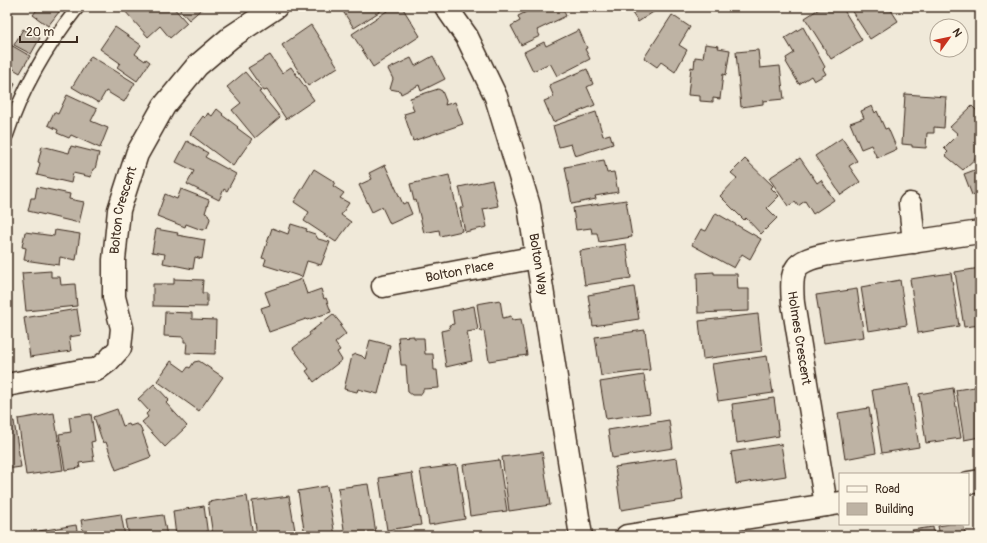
<svg xmlns="http://www.w3.org/2000/svg" width="987" height="543" viewBox="0 0 987 543" font-family="Pangolin,sans-serif">
<rect width="100%" height="100%" fill="#f0e9d9"/>
<filter id="ink" filterUnits="userSpaceOnUse"><feTurbulence type="fractalNoise" baseFrequency=".025" numOctaves="2"/><feDisplacementMap in="SourceGraphic" scale="8" xChannelSelector="R" yChannelSelector="G"/><feConvolveMatrix kernelMatrix="1 2 1 2 8 2 1 2 1" color-interpolation-filters="sRGB"/></filter>
<g filter="url(#ink)">
<g fill="#beb3a4" stroke="#3b2a1e">
<path d="M39 7H52L59 12 48 26 33 15Z"/>
<path d="M128 7H173L187 23 170 38 160 26 148 37 124 10Z"/>
<path d="M177 7H204L189 20Z"/>
<path d="M340 7H387L354 28Z"/>
<path d="M393 7H402L420 36 373 67 352 34Z"/>
<path d="M523 7H562L566 16 537 30 540 36 521 45 511 26 520 21 518 16 526 12Z"/>
<path d="M628 7H661L638 22Z"/>
<path d="M822 7H842L862 40 831 59 805 18Z"/>
<path d="M849 7H889L898 21 870 39Z"/>
<path d="M672 15 690 27 679 45 687 50 675 72 661 62 657 67 644 58Z"/>
<path d="M311 25 338 67 308 86 282 45Z"/>
<path d="M115 27 141 45 135 54 145 61 146 59 150 62 137 81 117 67 120 63 100 49Z"/>
<path d="M803 27 825 67 823 69 826 74 814 81 811 76 799 84 786 62 787 61 786 58 794 53 785 38Z"/>
<path d="M23 29 40 38 31 54 14 45Z"/>
<path d="M579 30 587 48 585 49 590 59 557 76 550 63 533 71 524 52 544 42 546 46Z"/>
<path d="M9 44 30 56 20 73 7 65V48Z"/>
<path d="M705 44 719 46 718 48 730 50 726 75 723 74 720 99 713 98V102L700 101V96L688 95 691 67 694 68 695 57 703 58Z"/>
<path d="M758 50 760 68 780 66 784 99 763 101V104L741 107 736 52Z"/>
<path d="M270 55 282 73 291 67 314 100 286 119 267 90 264 91 248 68Z"/>
<path d="M91 56 135 83 124 102 106 91 99 103 72 87Z"/>
<path d="M433 56 445 79 421 91 419 85 401 94 400 91 390 89 393 79 388 69 411 58 415 66Z"/>
<path d="M587 69 593 84 587 87 595 105 553 122 544 101 554 97 549 85Z"/>
<path d="M245 72 261 91 259 92 280 117 255 138 232 110 241 103 227 87Z"/>
<path d="M7 81 15 84 7 101Z"/>
<path d="M438 89 442 91 446 101 445 105 455 102 463 124 413 141 404 114 414 111 410 98Z"/>
<path d="M905 94 946 97 944 128 934 127V133H927L926 148 912 147V145L902 144Z"/>
<path d="M67 95 97 109 91 121 108 128 100 148 71 135 69 138 57 133 58 130 48 125 54 112 58 114Z"/>
<path d="M872 106 875 113 877 111 885 129 888 128 897 149 877 158 871 145 861 149 850 123 864 118 861 111Z"/>
<path d="M972 106 980 114V147L978 150 980 154 963 170 945 155 948 152 944 148 958 134 950 127Z"/>
<path d="M217 109 223 114 222 115 238 127 237 128 252 139 233 166 190 134 203 116 205 118 208 113 212 116Z"/>
<path d="M596 112 603 136 610 134 613 144 575 156 571 144 559 147 553 126Z"/>
<path d="M842 138 857 161 849 166 860 182 841 195 815 156Z"/>
<path d="M187 141 208 153 205 157 236 174 227 191 224 189 219 200 187 184 194 171 176 162Z"/>
<path d="M42 146 69 153 71 146 99 153 95 169H93L91 177 73 173 71 183 37 175 40 163 38 162Z"/>
<path d="M800 158 817 183 821 180 834 200 813 214 805 201 798 206 795 202 788 206 769 178Z"/>
<path d="M745 159 773 186 771 188 779 196 767 208 777 218 761 234 746 218 744 220 720 196 737 178 731 173Z"/>
<path d="M604 160 607 173 614 172 618 192 595 196 596 199 572 204 565 167Z"/>
<path d="M385 165 403 204 407 202 412 214 390 224 382 207 372 212 359 185 372 179 369 173Z"/>
<path d="M980 168V192L972 195 964 174Z"/>
<path d="M314 169 335 182 333 186 344 193 340 198 349 203 341 215 351 222 336 242 304 221 309 212 294 202Z"/>
<path d="M449 175 462 231 440 236 439 230 424 233 416 200 414 201 410 184Z"/>
<path d="M492 180 498 206 483 209 487 227 465 232 460 208H464L459 187Z"/>
<path d="M37 187 70 194 69 199 84 202 79 223 28 211 31 198H35Z"/>
<path d="M181 189 209 200 205 213 208 214 210 219 207 228 202 230 186 224 185 227 157 216 165 194 177 199Z"/>
<path d="M626 200 632 237 599 242 597 233H592L591 228 576 230 573 208Z"/>
<path d="M716 213 761 239 750 259 742 254 734 268 692 245 701 229 706 231Z"/>
<path d="M291 224 307 229 306 231 315 234 318 239 330 242 321 265 307 261 302 277 264 265 266 259 262 258 272 228 288 234Z"/>
<path d="M156 229 178 233 177 235 205 240 202 259 195 257 193 269 163 263 165 254 152 252Z"/>
<path d="M55 230 80 234 76 260 60 257 59 265 24 260 26 248 22 247 25 232 54 236Z"/>
<path d="M626 244 631 278 585 285 580 251Z"/>
<path d="M980 268V325L964 327 955 272Z"/>
<path d="M51 271V277H60L61 285 75 284 77 306 26 311 22 273Z"/>
<path d="M714 272V274H737L738 289H749V311L698 313 697 273Z"/>
<path d="M951 273 959 326 918 333 910 279Z"/>
<path d="M174 279 203 280 202 293H207V307L153 306V284H174Z"/>
<path d="M302 279 307 294 321 289 324 299 326 298 331 312 307 320 306 319 269 332 261 308 270 305 265 292Z"/>
<path d="M900 280 907 325 868 331 861 287Z"/>
<path d="M634 287 639 319 593 326 588 295Z"/>
<path d="M857 289 864 337 824 343 816 295Z"/>
<path d="M500 300 503 318 511 316 512 320 521 319 527 355 489 361 484 331 481 332 477 304Z"/>
<path d="M474 306 478 330 467 332 472 361 446 367 441 331 450 329 449 325 454 324 452 311Z"/>
<path d="M77 309 81 335 69 337 71 351 30 357 24 318Z"/>
<path d="M165 312 192 313V319L216 320 215 354 186 353 187 342H184V337L164 336Z"/>
<path d="M333 314 342 325 340 326 346 334 335 343 340 350 337 352 342 360 314 382 306 371 309 369 293 348 310 335 309 333Z"/>
<path d="M758 314 762 351 703 359 699 321Z"/>
<path d="M645 330 650 370 601 376 595 337Z"/>
<path d="M414 336V338H424L425 354H433L434 370H437L439 388 423 389V391L420 395H412L408 392 406 365H401L398 337Z"/>
<path d="M370 340 390 345 378 394 358 389 357 392 344 389 352 356 356 354 362 356 365 359Z"/>
<path d="M767 356 773 393 718 401 712 364Z"/>
<path d="M171 361 185 371 188 367 190 368 194 362 199 361 223 377 199 411 157 381Z"/>
<path d="M644 375 650 413 606 419 600 382Z"/>
<path d="M154 384 169 400 166 403 187 426 165 447 142 422 148 417 146 414 149 411 138 399Z"/>
<path d="M909 384 919 447 882 453 872 390Z"/>
<path d="M980 386V437L964 440 956 390Z"/>
<path d="M953 388 961 438 926 443 919 394Z"/>
<path d="M774 398 779 436 737 443 732 404Z"/>
<path d="M869 408 876 453 845 459 838 413Z"/>
<path d="M117 409 123 426 129 424 130 426 136 424 140 426 151 457 116 470 106 442 103 443 94 417Z"/>
<path d="M54 413 63 470 26 475 18 419Z"/>
<path d="M91 414 95 441 91 442 94 461 79 463 80 468 65 470 59 434 71 432 69 417Z"/>
<path d="M669 420 673 448 612 458 608 430Z"/>
<path d="M14 421 21 467 7 469V422Z"/>
<path d="M781 444 786 476 736 484 731 452Z"/>
<path d="M542 452 550 505 509 511 502 457Z"/>
<path d="M677 458 683 500 621 510 615 467Z"/>
<path d="M499 460 507 511 470 516 463 465Z"/>
<path d="M457 465 465 519 429 525 420 470Z"/>
<path d="M412 473 421 525 387 530 379 478Z"/>
<path d="M368 484 376 533 355 536H345L338 488Z"/>
<path d="M327 486 335 536H305L298 491Z"/>
<path d="M247 496 253 536H213L208 502Z"/>
<path d="M289 496 296 536H257L252 501Z"/>
<path d="M204 506 208 536H176L173 511Z"/>
<path d="M121 514 125 536H84L81 520Z"/>
<path d="M163 515 167 536H129L126 520Z"/>
<path d="M950 524H963L966 536H940L938 526Z"/>
<path d="M76 525 78 536H40L39 531Z"/>
<path d="M933 527 934 536H913L912 530Z"/>
</g>
<g fill="none" stroke-linecap="round" stroke-linejoin="round">
<defs>
<path id="lane" d="M7 135C22 89 48 45 78 7"/>
<g id="street">
<path id="s1" d="M446 7 467 37 496 97 529 206 581 536"/>
<path d="M910 204 914 242"/>
<path id="s2" d="M383 286 537 257"/>
<path id="s3" d="M7 385 80 371 96 370 108 361 120 348 122 328 114 297V260L119 210 137 154 164 106 197 66 231 37 276 7"/>
<path d="M968 483 980 481"/>
<path d="M826 505 793 303C790 267 794 261 829 254L980 232"/>
<path d="M627 536 840 503"/>
</g>
</defs>
<use href="#lane" stroke="#3b2a1e" stroke-width="15"/>
<use href="#street" stroke="#3b2a1e" stroke-width="25"/>
<use href="#lane" stroke="#fcf5e5" stroke-width="12"/>
<use href="#street" stroke="#fcf5e5" stroke-width="22"/>
</g>
</g>
<g text-anchor="middle" dominant-baseline="central" stroke-width="3" stroke-linejoin="round" paint-order="stroke">
<g font-size="13" fill="#3b2a1e" stroke="#fcf5e5">
<text stroke="none"><textPath href="#s3" startOffset="263">Bolton Crescent</textPath></text>
<text stroke="none"><textPath href="#s1" startOffset="276">Bolton Way</textPath></text>
<text stroke="none"><textPath href="#s2" startOffset="78">Bolton Place</textPath></text>
<text transform="translate(799 338) rotate(81)">Holmes Crescent</text>
</g>
</g>
<rect width="987" height="543" fill="none" stroke="#fcf5e5" stroke-width="24"/>
<rect x="12" y="12" width="963" height="519" fill="none" stroke="#3b2a1e" stroke-width="1.5" filter="url(#ink)"/>
<rect x="839" y="473" width="130" height="52" fill="#fcf5e5" stroke="#afa495"/>
<rect x="847" y="486" width="20" height="6" fill="#fcf5e5" stroke="#afa495"/>
<text x="875" y="493" font-size="12" fill="#3b2a1e">Road</text>
<rect x="847" y="503" width="20" height="12" fill="#beb3a4" stroke="#afa495"/>
<text x="875" y="513" font-size="12" fill="#3b2a1e">Building</text>
<g transform="translate(949 38) rotate(57)"><circle r="19" fill="#fcf5e5" stroke="#afa495"/>
<path d="M0-3L7 15L0 10L-7 15Z" fill="#c8321e"/>
<text y="-6" font-size="11" font-weight="bold" text-anchor="middle" fill="#3b2a1e">N</text>
</g>
<path d="M20 36v6h57v-6" fill="none" stroke="#3b2a1e" stroke-width="2"/>
<text x="26" y="36" font-size="12" fill="#3b2a1e" stroke="#fcf5e5" stroke-width="3" paint-order="stroke">20 m</text>
</svg>
